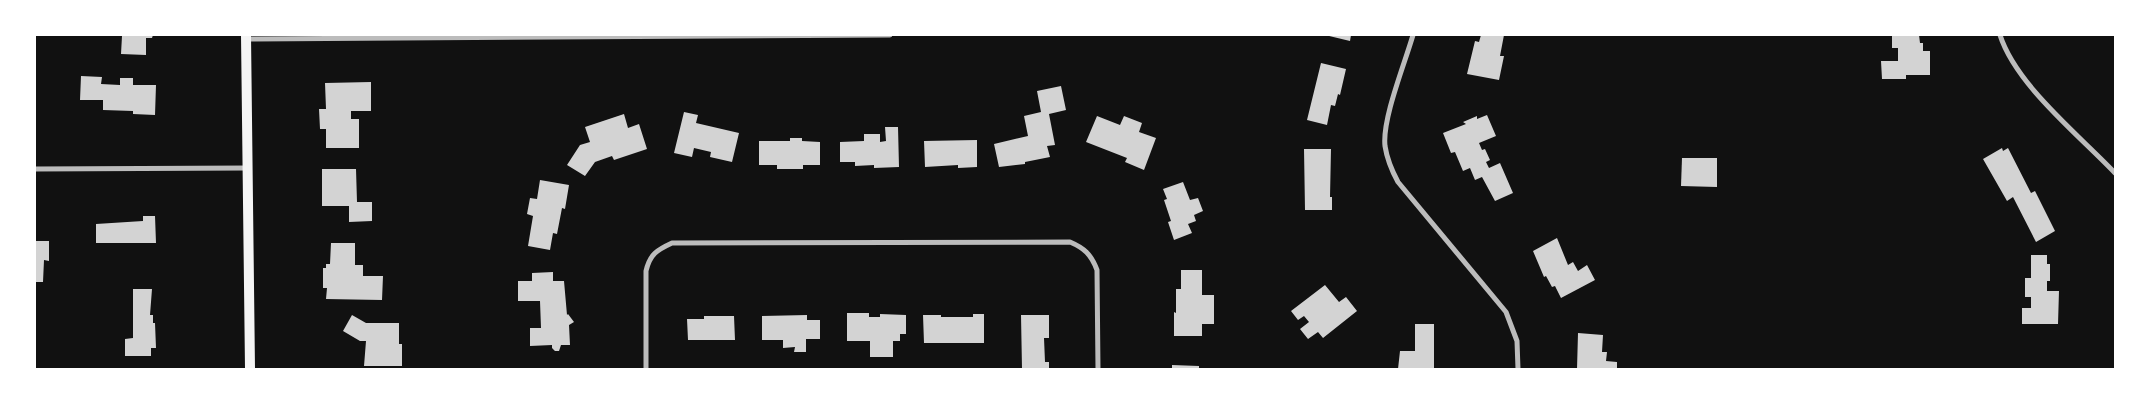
<svg xmlns="http://www.w3.org/2000/svg" width="2150" height="404" viewBox="0 0 2150 404" font-family="'Noto Sans',sans-serif">
<rect width="100%" height="100%" fill="#111"/>
<g fill="#d3d3d3">
<path d="M153 35 152 38H146V55L121 54 122 36Z"/>
<path d="M1325 35H1351L1350 41Z"/>
<path d="M1481 35H1504L1500 56H1504L1499 80 1467 74 1475 41 1479 42Z"/>
<path d="M1892 35H1919L1920 43H1923V51H1930V75H1906V79H1882L1881 61H1898V48H1892Z"/>
<path d="M1321 63 1346 69 1340 95 1338 94 1335 106 1331 105 1327 125 1307 120Z"/>
<path d="M81 76 102 77 101 84 120 85V78H133V85H156L155 115 133 114V111L103 110V100H80Z"/>
<path d="M371 82V111H351V119H359V148H326V129H320L319 109H326L325 83Z"/>
<path d="M1061 86 1066 110 1049 114 1055 145 1047 146 1050 157 1025 162V164L999 167 994 144 1028 136 1024 116 1041 112 1037 91Z"/>
<path d="M684 112 698 115 696 123 739 133 732 162 710 157 711 152 694 148 692 157 674 153Z"/>
<path d="M624 114 628 128 639 124 647 149 614 160 612 156 595 162 585 176 567 165 580 145 590 142 585 127Z"/>
<path d="M1487 115 1496 136 1479 143 1482 150 1485 149 1490 160 1486 162 1489 168 1500 163 1513 193 1495 201 1482 177 1475 180 1470 168 1463 171 1455 152 1451 153 1443 133 1466 124 1463 122 1477 116V119Z"/>
<path d="M1097 116 1120 125 1124 116 1142 123 1139 132 1156 138 1144 170 1125 162 1127 158 1086 142Z"/>
<path d="M885 127H898L899 167 874 168V165L855 166V162H840V142L864 141V134H880V142L886 141Z"/>
<path d="M790 138H802V141L820 142V165H803V169H777V165H759V141H790Z"/>
<path d="M977 140V167L958 168V165L925 167 924 141Z"/>
<path d="M2002 148 2003 151 2008 148 2031 193 2035 191 2055 231 2036 242 2013 197 2007 201 1983 159Z"/>
<path d="M1304 149H1331L1330 197H1332V210H1305Z"/>
<path d="M1682 158H1717V187L1681 186Z"/>
<path d="M322 169H356L357 202H372V221L349 222V206H322Z"/>
<path d="M540 180 569 185 565 209 562 208 557 234 553 233 550 250 528 246 533 216 527 214 530 198 537 199Z"/>
<path d="M1183 182 1190 200 1198 198 1203 211 1194 215 1196 221 1188 224 1192 233 1174 240 1168 222 1171 221 1164 200 1167 199 1163 189Z"/>
<path d="M143 216H155L156 243H96V224L143 221Z"/>
<path d="M1557 238 1568 265 1573 262 1578 271 1587 265 1595 280 1561 298 1555 286 1552 287 1546 276 1544 277 1533 251Z"/>
<path d="M35 241H49V261L44 260 43 282H35Z"/>
<path d="M331 243H355V265H363V276H383L382 300 326 299 327 288H323V268H326V264H330Z"/>
<path d="M2031 255H2047V264H2050V281H2047V291H2059L2058 324H2022V308H2031V297H2025V278H2031Z"/>
<path d="M1181 270H1202V295H1214V324H1202V336H1174V312L1176 313V289H1181Z"/>
<path d="M553 272V281H564L567 315 568 314 574 322 569 325 570 345H561L559 351H555L552 348V345L530 346V328H541L540 301H518V281H532V273Z"/>
<path d="M1325 285 1339 302 1346 297 1357 311 1323 338 1318 332 1308 339 1300 329 1309 322 1304 316 1298 320 1291 311Z"/>
<path d="M133 289H152L150 315H153V323H155L156 348H151V356H125V339L133 338Z"/>
<path d="M847 313H869V317H880V314L906 315V334H900V341H893V357H870V341H847Z"/>
<path d="M973 314H984V343H924L923 315H941V317H973Z"/>
<path d="M352 315 366 323H399V344H402V366H364L366 341H360L343 331Z"/>
<path d="M807 315V320H820V339H806V352H794L795 347 783 348V340H762V316Z"/>
<path d="M1021 315H1049V338H1044L1045 362H1049V369H1022Z"/>
<path d="M704 316H734L735 340H688L687 319H704Z"/>
<path d="M1415 324H1434V369H1398L1400 351H1415Z"/>
<path d="M1578 333 1603 335 1602 352H1607L1606 361 1617 362V369H1577Z"/>
<path d="M1172 365 1199 366V369H1172Z"/>
</g>
<g fill="none" stroke-linecap="round" stroke-linejoin="round">
<g stroke="#bcbcbc" stroke-width="5">
<path d="M1413 35C1405 63 1382 119 1385 146 1387 159 1392 171 1398 182L1506 312 1517 341 1518 369"/>
<path d="M2000 35C2016 85 2079 135 2115 173"/>
<path d="M246 39 890 35"/>
<path d="M35 169 248 168"/>
<path d="M646 369V271C650 254 657 250 672 243L1070 242C1084 248 1091 254 1097 270L1098 369"/>
</g>
<path stroke="#f5f5f5" stroke-width="10" d="M246 35 250 369"/>
</g>
<rect width="2150" height="404" fill="none" stroke="#ffffff" stroke-width="72"/>
</svg>
